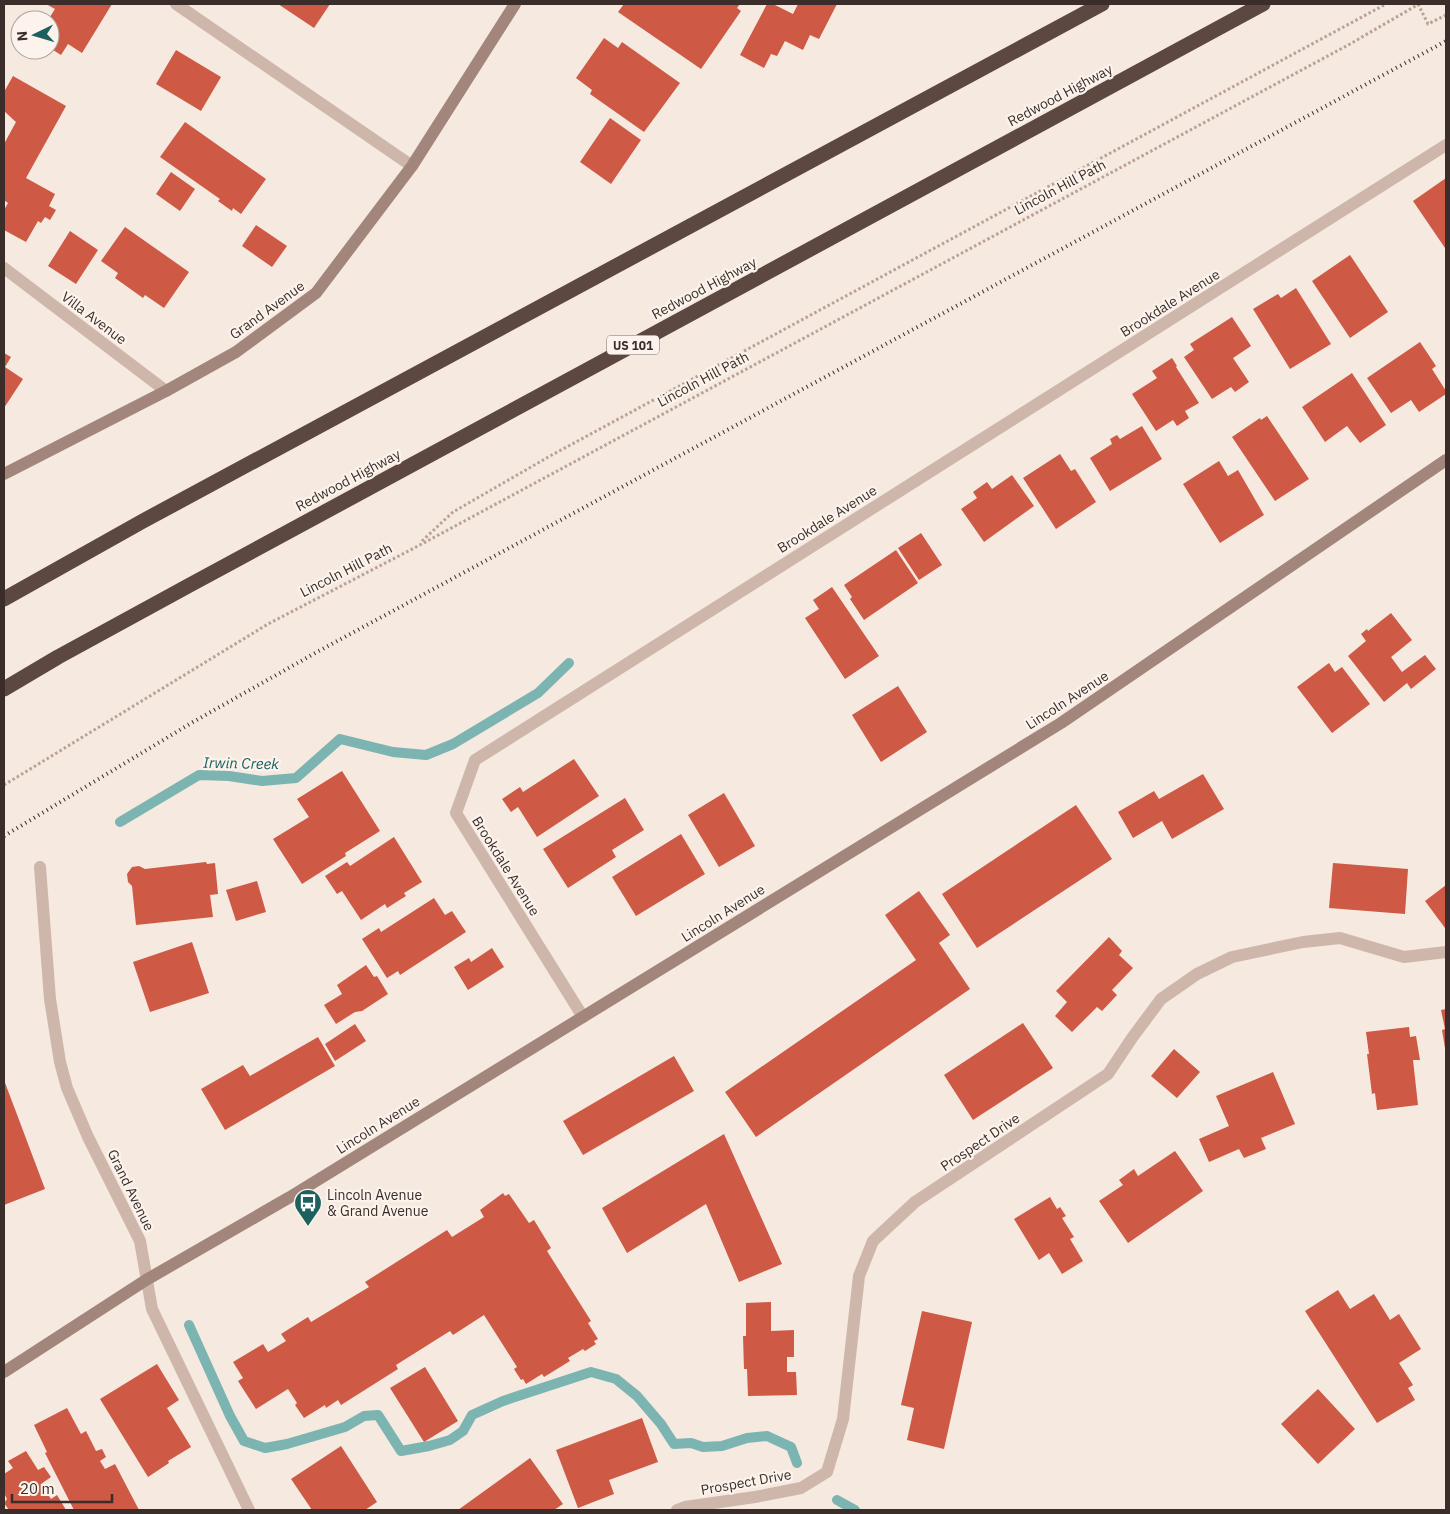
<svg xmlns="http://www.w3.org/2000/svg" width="1450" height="1514" viewBox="0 0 1450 1514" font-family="'IBM Plex Sans',sans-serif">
<rect width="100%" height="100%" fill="#f5e9e0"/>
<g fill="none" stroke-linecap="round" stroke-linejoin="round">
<g stroke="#7cb4b1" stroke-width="10">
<path d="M120 822 199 775 229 776 262 781 296 778 340 739 393 752 426 755 453 744 538 693 569 663"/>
<path d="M189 1325 230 1416 244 1441 265 1448 287 1444 345 1427 364 1416 378 1415 401 1451 429 1446 450 1440 463 1431 472 1415 503 1401 591 1372 616 1379 637 1396 661 1424 674 1444 691 1443 703 1447 722 1446 747 1438 767 1436 791 1447 797 1463"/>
<path d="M837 1500 855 1510"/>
</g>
</g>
<g fill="#ce5945">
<path d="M46 4H112L82 53 68 44 61 55 50 48V20H48L55 9Z"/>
<path d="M278 4H330L314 28Z"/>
<path d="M624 4H740L737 8 741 11 701 69 618 12Z"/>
<path d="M767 4H773L793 14 798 4H837L819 39 810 35 803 50 785 41 777 56 771 54 764 68 740 55Z"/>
<path d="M604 38 618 48 622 42 680 83 644 132 590 94 592 90 576 78Z"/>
<path d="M176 50 221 77 201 111 156 84Z"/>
<path d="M13 76 66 106 26 178 55 194 49 206 56 210 50 220 45 217 41 223 38 221 26 242 4 230V210L8 203 4 200V144L16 122 4 111V92Z"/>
<path d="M610 118 641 140 611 184 580 162Z"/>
<path d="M185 122 266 179 241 214 233 208 232 211 218 201 220 199 160 157Z"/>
<path d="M171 172 195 189 180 211 156 194Z"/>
<path d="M1446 178V247L1445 248 1413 201Z"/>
<path d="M256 225 287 246 272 267 242 246Z"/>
<path d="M125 227 189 272 164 308 145 295 143 298 115 278 118 273 101 261Z"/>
<path d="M70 231 98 250 76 284 48 266Z"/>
<path d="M1350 255 1388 312 1350 338 1312 281Z"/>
<path d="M1296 288 1331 344 1290 369 1253 309 1278 294 1281 298Z"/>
<path d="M1232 317 1251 346 1233 358 1249 382 1235 392 1231 387 1212 399 1184 357 1194 350 1190 344Z"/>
<path d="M1420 342 1436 366 1432 369 1446 391V394L1419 412 1411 400 1391 413 1367 378Z"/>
<path d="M4 353 11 357 5 367 23 379 4 408Z"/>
<path d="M1172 358 1177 366 1176 367 1199 403 1185 411 1189 418 1177 426 1173 420 1156 431 1132 394 1157 378 1152 371Z"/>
<path d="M1352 373 1386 425 1360 443 1347 426 1325 442 1302 407Z"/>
<path d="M1267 416 1309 479 1275 501 1232 437 1260 418 1261 420Z"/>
<path d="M1142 426 1162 459 1110 491 1090 458 1112 444 1110 439 1117 435 1120 439Z"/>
<path d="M1060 454 1071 471 1075 469 1096 502 1056 529 1023 478Z"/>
<path d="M1219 461 1228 476 1238 470 1264 515 1220 543 1183 484Z"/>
<path d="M1012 475 1034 506 984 542 961 509 977 498 973 492 987 482 992 489Z"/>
<path d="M921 533 942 565 919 580 898 548Z"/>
<path d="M896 550 918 583 864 620 850 599 852 597 844 585Z"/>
<path d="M832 587 879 656 845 679 805 618 819 609 813 600Z"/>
<path d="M1391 613 1412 640 1391 657 1402 672 1425 655 1436 669 1411 689 1407 683 1384 702 1348 656 1366 641 1361 634 1367 629 1368 631Z"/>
<path d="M1329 663 1335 672 1342 667 1370 704 1332 733 1297 687Z"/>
<path d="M898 686 927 732 881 762 852 715Z"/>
<path d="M574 759 599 796 537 837 518 807 511 812 502 799 520 787 523 792Z"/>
<path d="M342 771 380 831 345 853 346 856 302 884 273 839 309 817 297 799Z"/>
<path d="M1203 774 1224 809 1172 839 1162 821 1133 838 1118 812 1154 791 1159 799Z"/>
<path d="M724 793 755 846 719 867 688 815Z"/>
<path d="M625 798 644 830 612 850 616 857 568 888 543 849Z"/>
<path d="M1076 805 1112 859 977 948 942 894Z"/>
<path d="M681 834 705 874 636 916 612 877Z"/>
<path d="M394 837 422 882 404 893 406 896 387 908 385 904 361 920 342 891 337 894 325 876 347 862 350 866Z"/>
<path d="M206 862 207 864 215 863 218 894 210 895 213 917 136 925 132 886 128 882 127 874 132 867 139 866 145 869Z"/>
<path d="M1333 863 1408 869 1405 914 1329 908Z"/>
<path d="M257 881 266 912 236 921 226 890Z"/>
<path d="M1446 885V927L1445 928 1425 901Z"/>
<path d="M919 891 950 935 939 943 970 989 756 1137 725 1092 916 960 885 915Z"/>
<path d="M434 898 445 915 452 911 466 932 400 975 398 971 387 978 362 939 379 928 381 932Z"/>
<path d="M1109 937 1122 951 1119 955 1133 968 1112 990 1117 995 1102 1011 1097 1007 1072 1032 1055 1016 1067 1002 1056 991Z"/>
<path d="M192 942 209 993 150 1012 133 962Z"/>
<path d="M492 948 504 967 468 990 454 967 469 958 471 962Z"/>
<path d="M366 965 374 977 377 976 388 994 362 1011 355 1012 336 1024 324 1005 342 994 337 985Z"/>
<path d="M1446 1009V1047L1445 1048 1442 1030 1445 1029 1441 1010Z"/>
<path d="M1023 1023 1053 1068 973 1120 944 1075Z"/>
<path d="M355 1024 366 1041 335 1061 325 1044Z"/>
<path d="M1409 1027 1410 1037 1416 1036 1420 1060H1413L1418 1105 1377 1110 1375 1093 1372 1094 1367 1054H1369L1366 1032Z"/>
<path d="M318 1037 335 1066 225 1130 201 1089 243 1065 250 1076Z"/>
<path d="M1174 1049 1200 1072 1177 1098 1151 1076Z"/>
<path d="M674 1056 694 1091 583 1155 563 1121Z"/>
<path d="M1273 1072 1295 1124 1261 1138 1266 1149 1244 1158 1239 1149 1209 1162 1199 1139 1229 1126 1216 1096Z"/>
<path d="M4 1080 45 1189 4 1205Z"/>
<path d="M724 1134 782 1264 739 1282 706 1204 627 1253 602 1208Z"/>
<path d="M1175 1151 1203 1191 1128 1243 1099 1201 1123 1185 1119 1180 1134 1169 1138 1176Z"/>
<path d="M503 1193 505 1196 509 1194 529 1223 534 1220 551 1248 547 1251 591 1321 588 1323 598 1339 594 1341 596 1344 585 1351 583 1349 568 1358 570 1361 544 1377 542 1374 526 1384 523 1379 521 1380 514 1369 517 1367 484 1315 453 1335 450 1331 396 1365 398 1369 341 1405 338 1400 326 1408 325 1405 304 1418 295 1405 297 1403 288 1389 256 1409 238 1381 243 1378 233 1362 263 1344 268 1352 286 1341 281 1334 308 1317 311 1322 369 1287 365 1282 447 1230 452 1237 484 1217 480 1210Z"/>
<path d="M1050 1197 1057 1209 1060 1207 1066 1216 1062 1218 1074 1237 1070 1239 1083 1261 1062 1274 1049 1253 1039 1260 1014 1219Z"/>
<path d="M1338 1290 1350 1309 1374 1294 1390 1320 1399 1314 1421 1349 1399 1363 1413 1385 1408 1388 1415 1400 1377 1423 1305 1311Z"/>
<path d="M771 1302V1331L794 1330V1357H787V1372H796L797 1395 748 1396 747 1369H744L743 1336H746V1303Z"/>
<path d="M922 1311 972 1322 944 1449 907 1440 914 1408 901 1405Z"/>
<path d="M157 1364 179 1400 167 1408 191 1447 168 1461 169 1463 148 1477 100 1399Z"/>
<path d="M425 1367 458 1421 424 1442 390 1388Z"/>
<path d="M1318 1389 1355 1429 1318 1464 1281 1424Z"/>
<path d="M67 1408 81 1434 86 1431 96 1451 102 1449 106 1457 100 1461 105 1469 115 1464 139 1510H74L45 1453 47 1452 34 1425Z"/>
<path d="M642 1418 658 1462 609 1480 614 1494 578 1508 556 1450Z"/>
<path d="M341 1446 377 1502 365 1510H312L291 1479Z"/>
<path d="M26 1451 38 1470 44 1467 51 1477 41 1484 51 1499 57 1495 66 1510H9L4 1503 7 1499 4 1493V1474L13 1468 8 1461Z"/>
<path d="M530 1458 563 1504 554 1510H458Z"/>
</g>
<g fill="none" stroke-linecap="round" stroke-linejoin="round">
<g stroke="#baa194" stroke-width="3" stroke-dasharray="2.5 2.5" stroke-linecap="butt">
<path d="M1418 4 1428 24 1446 15"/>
<path d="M422 541 453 512 550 456 1386 4"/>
<path d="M4 785 268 624 418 546 1350 44 1419 4"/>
</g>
<path stroke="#ceb7aa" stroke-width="12" d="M176 4 412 166"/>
<g stroke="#ceb7aa" stroke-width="12">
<path d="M4 268 166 391"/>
<path d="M40 867 50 999 60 1062 67 1088 88 1137 140 1241 152 1309 249 1510"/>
<path d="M583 1017 456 813 475 760 1446 145"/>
<path d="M677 1510 685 1507 755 1497 801 1488 827 1472 843 1419 859 1276 873 1241 915 1202 1108 1074 1132 1038 1161 999 1197 974 1232 957 1303 942 1340 938 1404 957 1446 952"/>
</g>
<g stroke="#a3867b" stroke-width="12">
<path d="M4 474 166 391 236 352 316 293 412 166 515 4"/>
<path d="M4 1372 146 1280 290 1197 1061 723 1446 460"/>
</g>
<g stroke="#5d4741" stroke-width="15">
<path d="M4 599 143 521 1102 4"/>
<path d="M4 689 58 657 188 586 1263 4"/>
</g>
<path stroke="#3b2e2a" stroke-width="4" stroke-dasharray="1 4" stroke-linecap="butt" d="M4 836 193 722 317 652 1446 41"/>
</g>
<defs>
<symbol id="bus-pin" viewBox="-11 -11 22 30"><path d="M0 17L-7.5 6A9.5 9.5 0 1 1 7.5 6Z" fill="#1c615e" stroke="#fcf3ed"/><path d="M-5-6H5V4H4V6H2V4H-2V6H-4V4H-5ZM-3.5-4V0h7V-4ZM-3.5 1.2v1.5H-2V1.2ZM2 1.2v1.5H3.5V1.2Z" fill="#fff"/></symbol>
</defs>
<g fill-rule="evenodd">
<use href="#bus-pin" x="292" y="1187" width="32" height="43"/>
</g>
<g text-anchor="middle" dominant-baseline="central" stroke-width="4.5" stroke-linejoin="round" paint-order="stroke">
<rect fill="#fcf3ed" stroke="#756964" stroke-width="1" x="607" y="335.5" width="52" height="19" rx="4"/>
<g font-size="12" font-weight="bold" fill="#3b2e2a">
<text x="633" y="345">US 101</text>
</g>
<g font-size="14" fill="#3b2e2a" stroke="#fcf3ed">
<text transform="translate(1060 95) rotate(-28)">Redwood Highway</text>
<text transform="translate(1060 187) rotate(-28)">Lincoln Hill Path</text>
<text transform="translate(704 288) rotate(-28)">Redwood Highway</text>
<text transform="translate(1170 303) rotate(-32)">Brookdale Avenue</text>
<text transform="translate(267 310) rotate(-36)">Grand Avenue</text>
<text transform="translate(94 318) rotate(37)">Villa Avenue</text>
<text transform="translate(703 379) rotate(-28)">Lincoln Hill Path</text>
<text transform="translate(348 480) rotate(-28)">Redwood Highway</text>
<text transform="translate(827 519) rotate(-32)">Brookdale Avenue</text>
<text transform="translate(346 570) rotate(-27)">Lincoln Hill Path</text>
<text transform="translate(1067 700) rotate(-33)">Lincoln Avenue</text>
<text transform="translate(506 866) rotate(58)">Brookdale Avenue</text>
<text transform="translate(723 913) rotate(-32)">Lincoln Avenue</text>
<text transform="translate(378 1125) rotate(-32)">Lincoln Avenue</text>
<text transform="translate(980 1142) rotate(-34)">Prospect Drive</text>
<text transform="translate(131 1190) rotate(64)">Grand Avenue</text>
<text transform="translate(746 1482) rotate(-10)">Prospect Drive</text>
</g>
<g font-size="14" fill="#3b2e2a" stroke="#fcf3ed" text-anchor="start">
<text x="327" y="1195">Lincoln Avenue<tspan x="327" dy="16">&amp; Grand Avenue</tspan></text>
</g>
<g font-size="15" font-style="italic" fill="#1c615e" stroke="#fcf3ed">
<text transform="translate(241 763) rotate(1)">Irwin Creek</text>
</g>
</g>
<rect width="1450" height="1514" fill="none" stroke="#3b2e2a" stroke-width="10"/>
<g transform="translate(35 35) rotate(265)"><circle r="24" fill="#fcf3ed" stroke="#afa49f"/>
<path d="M0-4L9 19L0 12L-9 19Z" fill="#1c615e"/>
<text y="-8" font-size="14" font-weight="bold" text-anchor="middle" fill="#3b2e2a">N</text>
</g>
<path d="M12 1494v8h100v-8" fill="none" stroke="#3b2e2a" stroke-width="2.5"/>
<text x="20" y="1494" font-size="15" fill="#3b2e2a" stroke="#fcf3ed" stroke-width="4" paint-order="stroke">20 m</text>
</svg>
